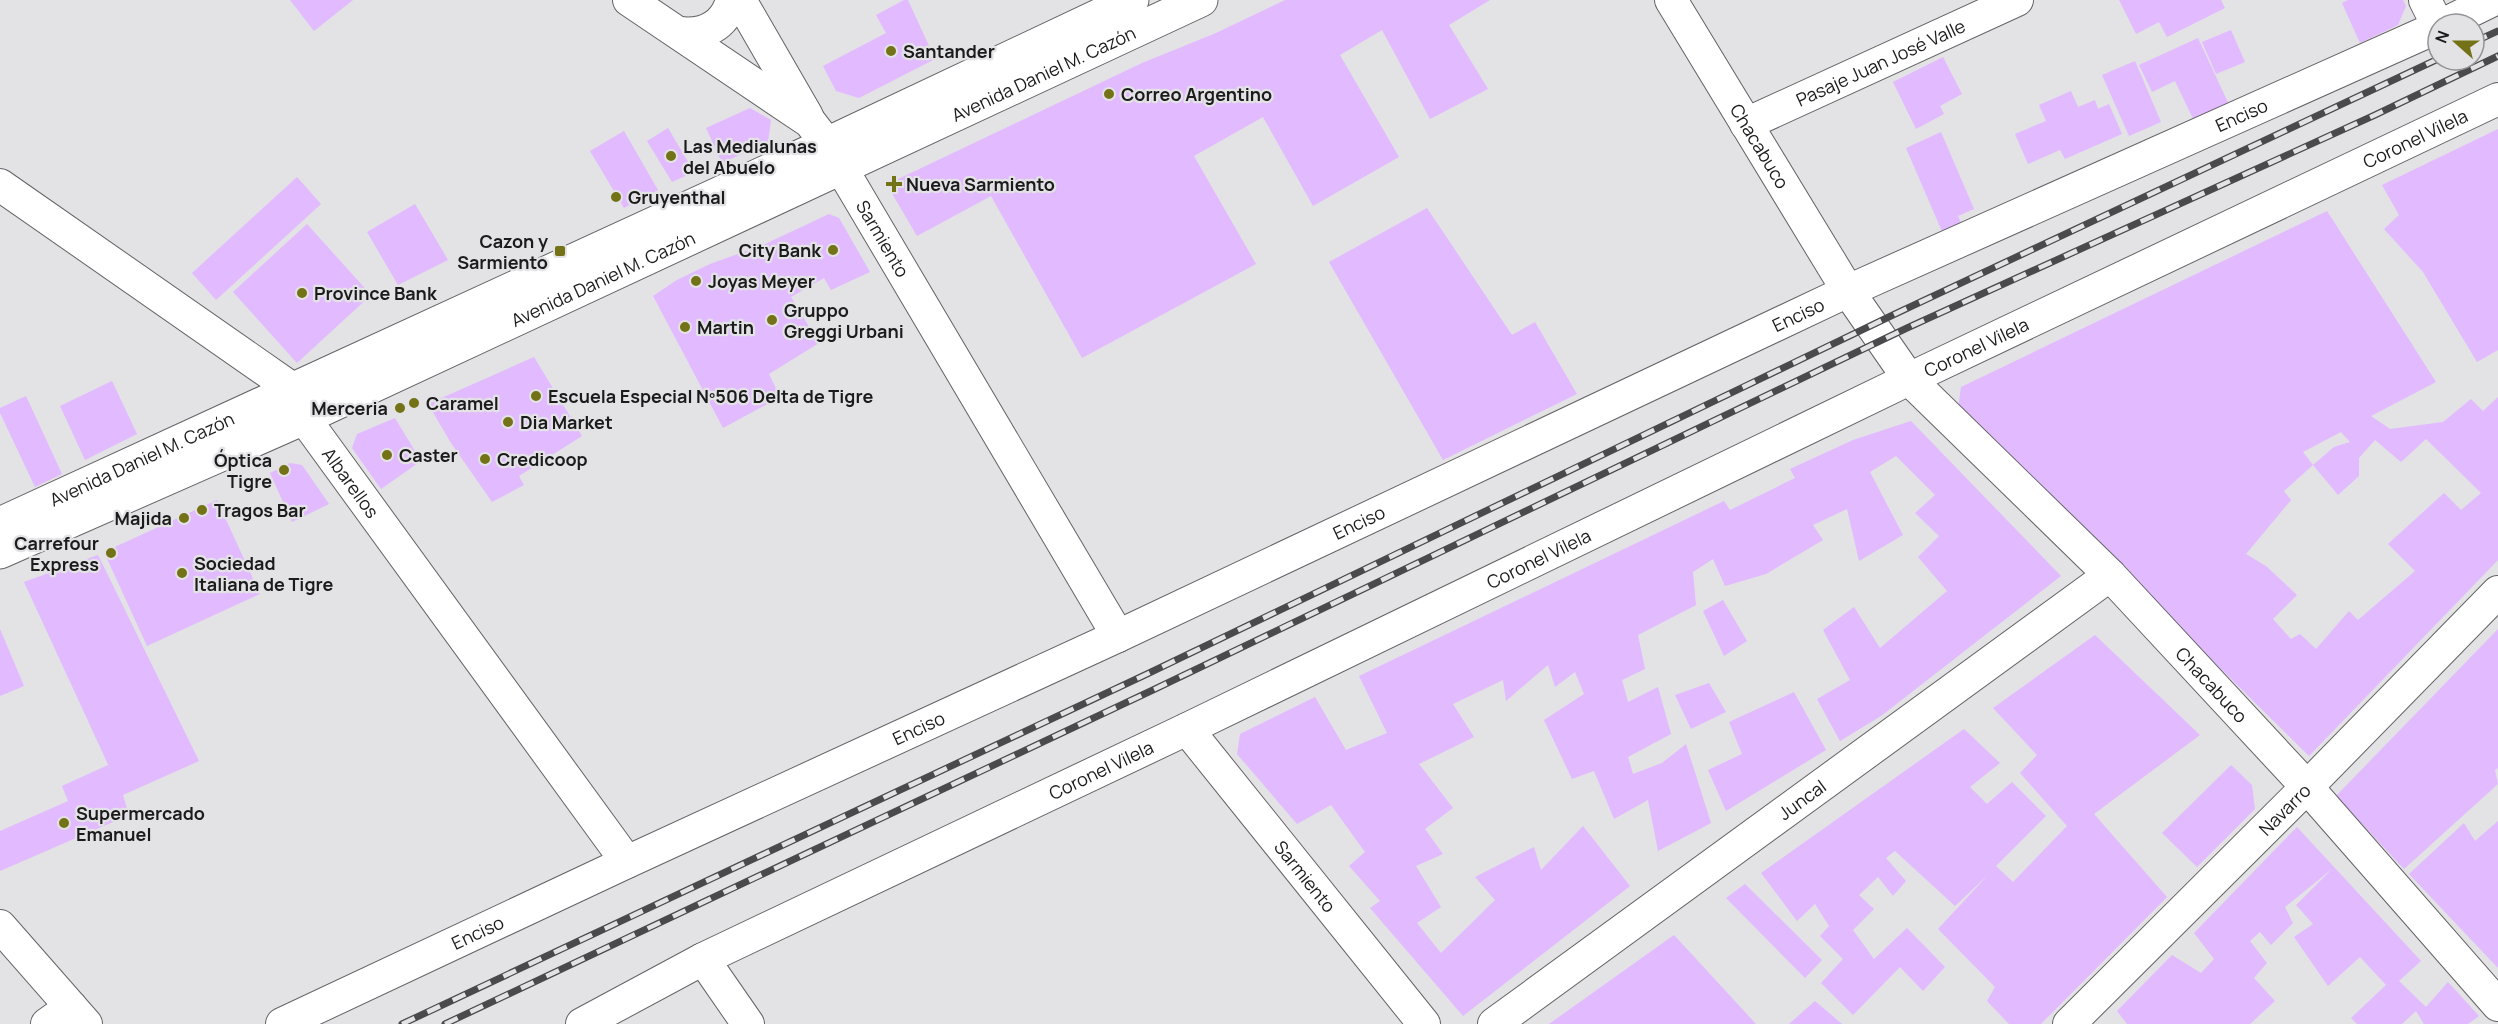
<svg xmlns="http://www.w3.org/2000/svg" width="2498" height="1024" viewBox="0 0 2498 1024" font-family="Manrope,sans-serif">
<rect width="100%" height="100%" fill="#e3e2e5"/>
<g fill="#e2baff" fill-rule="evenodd">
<path d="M290 0H353L314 31Z"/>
<path d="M904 0H908L935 59 859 98 836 91 823 66 886 33 876 15Z"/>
<path d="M1285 0H1490L1449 25 1488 89 1430 119 1382 30 1340 55 1399 157 1313 206 1263 117 1194 156 1256 264 1082 358 991 196 917 236 890 190 894 181 1142 63 1216 33Z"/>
<path d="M2119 0H2221L2225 8 2167 37 2159 22 2136 34Z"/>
<path d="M2348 0H2403L2406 6 2398 25 2360 43 2342 3Z"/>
<path d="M2231 30 2245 62 2216 74 2202 42Z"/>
<path d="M2198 38 2232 111 2197 127 2175 81 2152 92 2139 65Z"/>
<path d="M1943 57 1962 94 1940 106 1944 114 1916 129 1893 82Z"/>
<path d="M2135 61 2161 122 2129 136 2102 75Z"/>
<path d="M2071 91 2078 107 2095 100 2098 109 2109 104 2122 134 2065 159 2060 150 2028 164 2015 134 2046 121 2039 105Z"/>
<path d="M750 108 771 120 768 142 722 163 706 128Z"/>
<path d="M668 128 694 172 672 182 647 141Z"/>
<path d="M2498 129V350L2477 362 2423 272 2384 229 2399 215 2382 185Z"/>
<path d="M624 131 658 190 624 208 590 151Z"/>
<path d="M1941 132 1974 209 1958 216 1963 227 1944 236 1906 148Z"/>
<path d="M297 177 321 204 216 300 192 273Z"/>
<path d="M415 204 448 260 398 285 367 232Z"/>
<path d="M1427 208 1512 335 1535 322 1577 394 1443 460 1329 262Z"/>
<path d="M2327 211 2436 382 2371 416 2390 429 2443 422 2471 399 2483 411 2498 397V560L2309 756 1958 409 1961 387ZM2341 432 2350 442 2334 447 2313 465 2338 495 2359 476V458L2375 440 2401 462 2426 439 2481 493 2461 510 2444 493 2388 544 2415 571 2358 620 2349 611 2316 649 2300 634 2291 639 2273 619 2297 595 2266 566 2246 554 2291 500 2284 491 2313 465 2303 452Z"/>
<path d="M829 214 839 218 870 272 831 290 824 278 791 297 819 343 769 374 780 397 723 428 653 296 677 280 710 264 763 245Z"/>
<path d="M307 224 371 295 297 363 233 292Z"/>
<path d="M534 357 582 436 519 476 524 485 492 502 451 443 428 404Z"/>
<path d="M112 381 137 434 85 460 60 406Z"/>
<path d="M26 396 62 474 35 487 0 413V408Z"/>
<path d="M395 418 421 461 381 489 352 448 357 434Z"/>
<path d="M1911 421 2061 576 1881 716 1840 741 1817 699 1850 680 1823 630 1854 607 1880 648 1947 591 1918 557 1939 536 1915 513 1935 495 1896 456 1870 472 1903 535 1859 561 1847 509 1813 525 1823 540 1766 574 1725 586 1713 559 1693 572 1696 605 1638 635 1645 669 1622 680 1628 702 1658 687 1671 734 1628 757 1633 774 1662 763 1686 744 1711 823 1658 851 1648 800 1614 819 1594 771 1572 779 1544 720 1584 694 1575 672 1555 687 1548 665 1506 701 1503 680 1453 704 1474 737 1419 764 1453 808 1425 829 1443 854 1416 866 1441 907 1417 923 1441 953 1495 900 1475 877 1534 847 1541 870 1583 826 1630 886 1463 1016 1370 908 1380 901 1349 866 1365 852 1331 805 1297 824 1237 754 1240 734 1315 697 1346 750 1387 733 1359 676 1724 501 1730 510 1795 478 1790 469 1853 440Z"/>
<path d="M290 463 302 465 329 504 292 522 270 473Z"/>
<path d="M217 500 260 594 147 646 104 552Z"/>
<path d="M98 555 199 761 123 795 129 815 0 871V831L68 801 62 786 108 765 112 773 24 582Z"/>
<path d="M1723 600 1747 641 1724 656 1703 611Z"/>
<path d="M0 629 24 686 0 696Z"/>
<path d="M2498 629V768L2495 770 2498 784 2404 869 2336 796Z"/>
<path d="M2095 635 2200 735 2094 814 2167 897 2041 1024H2009L1987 1001 1995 987 1938 929 1988 875 1955 906 1895 851 1886 858 1906 881 1893 896 1878 877 1859 895 1874 909 1853 930 1874 959 1907 928 1945 967 1923 991 1900 967 1853 1015 1821 983 1843 959 1820 936 1829 926 1815 904 1797 921 1761 873 1964 729 2000 763 1970 787 1987 804 2012 782 2046 816 1996 866 2013 882 2067 826 2020 773 2037 755 1993 708Z"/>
<path d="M1709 683 1726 712 1691 729 1675 695Z"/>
<path d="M1794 692 1826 750 1726 811 1708 770 1742 754 1729 722Z"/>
<path d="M2231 765 2252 785 2255 809 2197 867 2162 833Z"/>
<path d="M2498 821V968L2409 874 2464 823 2475 841Z"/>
<path d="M2297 827 2421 961 2399 981 2426 1007 2448 982 2479 1016 2468 1024H2424L2416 1011 2402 1024H2357L2351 1018 2386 985 2360 957 2328 986 2294 937 2313 924 2296 905 2332 869 2285 907 2293 923 2271 945 2260 932 2250 941 2267 963 2254 978 2275 1001 2250 1024H2127L2117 1011 2172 955 2201 973 2214 959 2194 933Z"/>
<path d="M1745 884 1822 960 1805 978 1726 898Z"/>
<path d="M1674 935 1756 1024H1549Z"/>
<path d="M1815 1001 1842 1024H1789Z"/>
</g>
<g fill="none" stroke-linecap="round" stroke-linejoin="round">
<defs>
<g id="minor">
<path id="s1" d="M629 0 810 122 827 144 1118 636"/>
<path d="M740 0 807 116"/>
<path id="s2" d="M1671 0 1848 291 1909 379 2110 575 2307 787 2498 1005"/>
<path d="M2425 0 2438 26"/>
<path d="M2444 24 2493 0"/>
<path d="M679 33C704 36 725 26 732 0"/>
<path id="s3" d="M1746 124 2017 0"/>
<path id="s4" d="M0 185 294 390 304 418 627 862"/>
<path id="s5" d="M1187 729 1424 1024"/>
<path d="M0 926 86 1024"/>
<path d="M703 959 748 1024"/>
<path d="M47 1024 71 1007"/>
<path id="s6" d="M282 1024 627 862 1118 636 1848 291 2438 27"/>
<path id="s7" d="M582 1024 703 959 1187 729 1909 379 2498 99"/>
<path id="s8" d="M1494 1024 2110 575"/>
<path id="s9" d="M2069 1024 2307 787 2498 592"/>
</g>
<g id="major">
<path id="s10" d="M0 524 827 144 1132 0"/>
<path id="s11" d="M0 552 304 418 1201 0"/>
</g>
</defs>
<use href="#minor" stroke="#656366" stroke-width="34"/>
<use href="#major" stroke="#656366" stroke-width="35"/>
<use href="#minor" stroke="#fff" stroke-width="32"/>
<use href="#major" stroke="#fff" stroke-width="33"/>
<defs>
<g id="rail">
<path d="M2474 42 2498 31"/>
<path d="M402 1024 1147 674 1895 314 2438 59"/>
<path d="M445 1024 1155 689 1907 328 2375 115 2498 56"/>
</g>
</defs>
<use href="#rail" stroke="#4a494b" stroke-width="7"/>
<use href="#rail" stroke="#e3e2e5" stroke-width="4.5" stroke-dasharray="14" stroke-linecap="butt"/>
</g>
<g fill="#737217" stroke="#e3e2e5" stroke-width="2">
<circle cx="891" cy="51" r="6"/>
<circle cx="1109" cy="94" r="6"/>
<circle cx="671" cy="156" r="6"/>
<path d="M891 175h6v6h6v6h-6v6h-6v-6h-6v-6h6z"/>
<circle cx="616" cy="197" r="6"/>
<circle cx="833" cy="250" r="6"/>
<rect x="554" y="245" width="12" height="12" rx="3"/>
<circle cx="696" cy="281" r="6"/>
<circle cx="302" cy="293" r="6"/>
<circle cx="772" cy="320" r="6"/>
<circle cx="685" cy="327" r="6"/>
<circle cx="536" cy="396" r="6"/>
<circle cx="414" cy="403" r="6"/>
<circle cx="400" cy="408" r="6"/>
<circle cx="508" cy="422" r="6"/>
<circle cx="387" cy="455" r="6"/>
<circle cx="485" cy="459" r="6"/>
<circle cx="284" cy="470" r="6"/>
<circle cx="202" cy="510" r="6"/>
<circle cx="184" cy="518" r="6"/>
<circle cx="111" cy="553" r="6"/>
<circle cx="182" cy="573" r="6"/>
<circle cx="64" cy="823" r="6"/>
</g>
<g text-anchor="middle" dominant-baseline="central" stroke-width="4.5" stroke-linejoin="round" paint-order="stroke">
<g font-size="18" font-weight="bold" fill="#1c1b1c" stroke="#e3e2e5" text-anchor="start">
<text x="903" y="51">Santander</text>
<text x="1121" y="94">Correo Argentino</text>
<text x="683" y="146">Las Medialunas<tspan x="683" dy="21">del Abuelo</tspan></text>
<text x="906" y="184">Nueva Sarmiento</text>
<text x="628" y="197">Gruyenthal</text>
<text x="548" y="241" text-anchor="end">Cazon y<tspan x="548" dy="21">Sarmiento</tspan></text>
<text x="821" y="250" text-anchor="end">City Bank</text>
<text x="708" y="281">Joyas Meyer</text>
<text x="314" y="293">Province Bank</text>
<text x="784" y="310">Gruppo<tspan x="784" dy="21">Greggi Urbani</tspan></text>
<text x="697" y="327">Martin</text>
<text x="548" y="396">Escuela Especial Nº506 Delta de Tigre</text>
<text x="426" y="403">Caramel</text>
<text x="388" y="408" text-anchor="end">Merceria</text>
<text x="520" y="422">Dia Market</text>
<text x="399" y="455">Caster</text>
<text x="497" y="459">Credicoop</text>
<text x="272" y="460" text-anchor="end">Óptica<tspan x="272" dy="21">Tigre</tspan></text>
<text x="214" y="510">Tragos Bar</text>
<text x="172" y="518" text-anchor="end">Majida</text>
<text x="99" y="543" text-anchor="end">Carrefour<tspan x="99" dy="21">Express</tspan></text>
<text x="194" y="563">Sociedad<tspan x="194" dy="21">Italiana de Tigre</tspan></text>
<text x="76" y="813">Supermercado<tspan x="76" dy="21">Emanuel</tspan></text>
</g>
<g font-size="18" fill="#1c1b1c" stroke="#e3e2e5">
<text stroke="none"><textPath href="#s3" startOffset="148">Pasaje Juan José Valle</textPath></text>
<text stroke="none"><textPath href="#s11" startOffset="1148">Avenida Daniel M. Cazón</textPath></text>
<text stroke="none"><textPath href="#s6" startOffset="2160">Enciso</textPath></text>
<text stroke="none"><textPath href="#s7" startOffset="2036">Coronel Vilela</textPath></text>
<text stroke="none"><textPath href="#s2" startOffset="171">Chacabuco</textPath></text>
<text stroke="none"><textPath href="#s1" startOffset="356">Sarmiento</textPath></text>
<text stroke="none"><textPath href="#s11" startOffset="662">Avenida Daniel M. Cazón</textPath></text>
<text stroke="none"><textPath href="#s6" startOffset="1674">Enciso</textPath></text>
<text stroke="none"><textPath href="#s7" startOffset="1550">Coronel Vilela</textPath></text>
<text stroke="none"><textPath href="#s10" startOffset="156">Avenida Daniel M. Cazón</textPath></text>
<text stroke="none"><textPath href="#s4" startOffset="468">Albarellos</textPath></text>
<text stroke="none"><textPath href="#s6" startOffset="1188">Enciso</textPath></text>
<text stroke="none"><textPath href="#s7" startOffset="1064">Coronel Vilela</textPath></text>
<text stroke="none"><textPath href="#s2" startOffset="878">Chacabuco</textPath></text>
<text stroke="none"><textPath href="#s6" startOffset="702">Enciso</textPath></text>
<text stroke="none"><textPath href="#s7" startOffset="578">Coronel Vilela</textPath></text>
<text stroke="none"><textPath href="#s8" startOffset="381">Juncal</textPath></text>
<text stroke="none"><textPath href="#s9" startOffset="304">Navarro</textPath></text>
<text stroke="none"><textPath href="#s5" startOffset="189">Sarmiento</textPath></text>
<text stroke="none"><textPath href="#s6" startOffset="216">Enciso</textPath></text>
</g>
</g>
<g transform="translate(2456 42) rotate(291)"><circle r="28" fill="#e3e2e5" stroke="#939295" stroke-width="1.5"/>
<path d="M0-4.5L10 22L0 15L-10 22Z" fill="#737217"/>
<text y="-9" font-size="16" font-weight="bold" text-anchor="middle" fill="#1c1b1c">N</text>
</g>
</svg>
